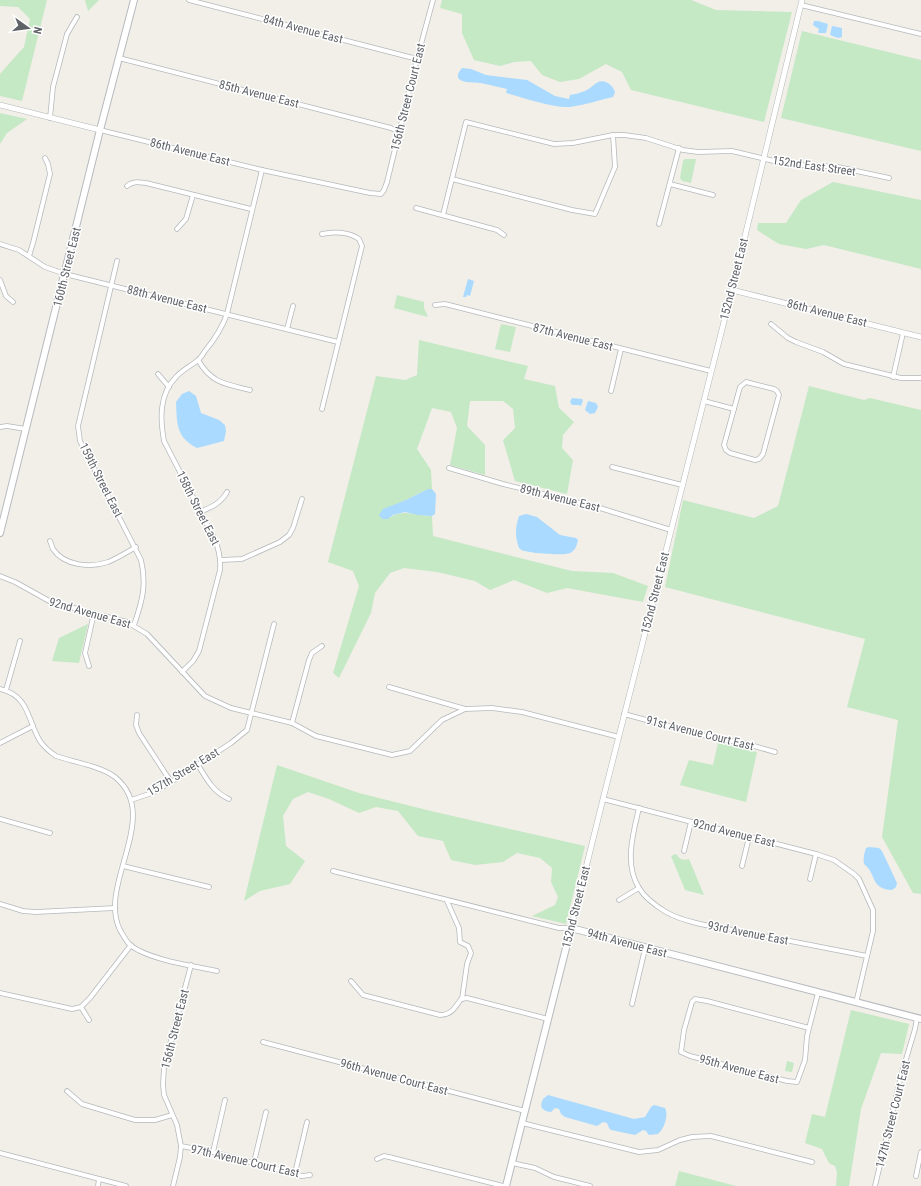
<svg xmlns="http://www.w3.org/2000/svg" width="921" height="1186" viewBox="0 0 921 1186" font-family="'Roboto Condensed',sans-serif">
<rect width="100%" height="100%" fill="#f1efe8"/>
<g fill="#c5e8c5">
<path d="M0 0H47L22 101 0 96V74L24 47 30 19 18 7 0 6Z"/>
<path d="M85 0H99L88 11Z"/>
<path d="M442 0H691L716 10 792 12 764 122 631 90 622 72 606 64 579 79 560 82 542 75 531 61 514 62 500 66 474 60 462 33V14L440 8Z"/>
<path d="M802 31 921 60V151L781 118Z"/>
<path d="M0 113 27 119 7 133 0 144Z"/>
<path d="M685 159H696L691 183 682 181 680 178 683 161Z"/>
<path d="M833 182 921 200V269L824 245 806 249 779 244 757 230 758 223H786L801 200Z"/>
<path d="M397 295 424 302V308L428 317 394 308Z"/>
<path d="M501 324 516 327 510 352 495 349Z"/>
<path d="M419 340 528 366 524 379 555 386 559 408 574 422 563 435 562 448 573 460 567 494 515 481 503 440 515 428 513 409 503 401H470L467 426 485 445V475L450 465 457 428 451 412 432 408 417 449 431 470 432 489H428L406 500 388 519C401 508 417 515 432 516L433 536 572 571 613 573 648 586 643 602 567 588 547 593 514 580 490 590 475 581 437 572 404 568 390 573 375 593 371 613 339 678 333 673 359 586 353 571 328 562 376 376 405 380 417 375Z"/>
<path d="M809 386 864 400 870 398 921 410V894L913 893 882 837 898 720 847 707 865 639 665 587 683 500 754 518 778 506Z"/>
<path d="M88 624 79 663 52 661 59 638Z"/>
<path d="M718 743 757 752 746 802 680 785 689 760 713 765Z"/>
<path d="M277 765 359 793 435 812 585 846 566 924 532 916 555 905 558 897 551 882 552 868 540 858 517 853 503 862 475 865 451 860 443 841 418 836 398 811 376 807 359 813 329 799 308 792 293 799 283 816 286 846 305 861 290 884 260 891 244 901Z"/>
<path d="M676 854C679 859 683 861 689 859L704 895 685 890 671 856Z"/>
<path d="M851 1010 909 1024 902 1054 881 1053 861 1109 849 1186H836L837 1172 835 1166 829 1163 822 1149 805 1143 812 1114 825 1117Z"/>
<path d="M787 1061 794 1063 792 1072 785 1071Z"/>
<path d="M679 1171 736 1186H675Z"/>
</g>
<g fill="#aadaff">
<path d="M814 21H818L828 24 826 33H819L818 32 819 29 813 25Z"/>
<path d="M832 26 842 28V37L838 38 830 35Z"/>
<path d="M462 68 471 69 486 75 527 80 555 96 569 99 570 95C575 94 580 93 585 91 590 89 594 84 598 82 606 79 613 86 615 92L613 97C599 100 585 105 570 107 551 108 525 98 506 93L507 89C498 87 490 85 481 83 473 82 448 84 462 68Z"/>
<path d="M468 279 474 281 470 296 467 295 466 297H463Z"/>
<path d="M189 391 196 396 201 413 219 420 225 425 226 431 224 441 197 448C176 437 177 424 176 402L182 394Z"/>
<path d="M572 398 582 399 583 400 581 406 579 405H572L570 402Z"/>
<path d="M588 401 596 403 598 407 595 413 590 414 585 410Z"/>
<path d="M428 489H432L436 494 435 514 432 516 418 515 405 512 393 515 388 519H382L379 515 383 509 406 500Z"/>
<path d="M526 514 537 517 560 535 576 538 578 540C577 545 575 551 570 553 564 556 531 553 525 551 522 551 521 549 519 548 515 537 515 528 519 516Z"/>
<path d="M869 847 879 848 882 851 897 883 896 887 892 890C870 889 877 874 864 864 863 858 864 854 866 848Z"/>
<path d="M548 1095 634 1119 645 1117 651 1107 654 1105 665 1108C669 1115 664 1129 658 1134L649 1135 646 1131 643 1130 635 1135 611 1130 609 1128 607 1123 603 1122 597 1126 565 1117 561 1114 559 1109 555 1108 551 1112C542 1111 539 1107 543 1099Z"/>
</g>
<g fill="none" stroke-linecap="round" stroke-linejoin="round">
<defs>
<g id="minor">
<path d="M189 0 417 59"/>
<path d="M801 5 921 34"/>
<path d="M119 58 391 128 399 132"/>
<path d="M50 118 53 87 67 34 77 17"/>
<path d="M100 130 262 170 370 193 381 194 384 190 387 182 417 59 433 0"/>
<path d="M452 179 572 210 595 214 615 167 613 135"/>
<path d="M670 184 713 195"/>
<path d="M127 186C133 181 139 182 146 183L251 209"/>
<path d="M416 208 497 230 504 235"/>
<path d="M443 215 466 122 554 144 573 143 613 135H624L646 138 683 150 698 152 732 151 778 162 803 165 838 167 889 178"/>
<path d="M659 224 679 148"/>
<path d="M177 229 186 219 193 195"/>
<path d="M0 244 19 250 45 267 65 274 338 342"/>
<path d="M29 256 33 243 50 174 48 164 45 158"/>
<path d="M117 261 78 426 80 441 141 560C147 585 142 602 134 625"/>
<path d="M0 280 6 296 13 302"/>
<path d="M435 305 445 304 711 371"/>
<path d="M771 324 788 338 796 342 823 352 844 364 901 378H921"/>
<path d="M287 329 293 306"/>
<path d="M198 360C212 384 226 384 250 390"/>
<path d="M158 374 169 387"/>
<path d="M893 377 903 333"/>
<path d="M746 382 774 389 777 391 779 395 763 454 759 459 755 460 730 453 726 450 724 445 740 387Z"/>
<path d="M611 391 621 349"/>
<path d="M704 401 734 409"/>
<path d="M322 409 362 246 359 239C349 232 334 231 322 234"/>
<path d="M0 427 7 426 26 429"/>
<path d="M612 467 682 485"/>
<path d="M449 468 503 484 600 508 671 530"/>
<path d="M200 512C212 507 221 503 227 492"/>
<path d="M50 541C51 543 52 547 53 549 64 566 91 568 108 562 118 558 127 552 136 547"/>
<path d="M221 560 242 559 280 542 289 535 293 528 302 499"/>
<path d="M0 576 15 582 51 602 127 622 147 634 205 696 231 708 292 723 316 736 392 755 410 751 442 720 465 709"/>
<path d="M89 666 85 653 94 613"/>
<path d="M182 672 193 661 199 651 220 570C221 559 219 550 215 540L164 441C160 419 159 394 176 377 182 370 191 366 198 360 201 358 203 354 205 351 215 339 222 328 227 314L262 170"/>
<path d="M389 687 465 709 492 708 522 712 619 737"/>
<path d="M0 689C30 696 27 720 40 741 44 747 50 752 56 756 73 762 101 766 115 777 163 816 97 884 120 930 123 935 126 941 130 945 149 960 194 966 217 971"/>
<path d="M6 690 20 641"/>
<path d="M624 714 702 735 747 744 775 752"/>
<path d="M137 715 136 725 139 733 171 782"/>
<path d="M292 723 309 660 312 653 322 646"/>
<path d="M0 743 33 726"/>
<path d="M198 765C206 778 213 792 229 799"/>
<path d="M603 799 816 854 834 860 854 874 859 879 873 910V931L856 1003"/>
<path d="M131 800 152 793 171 782 231 743 247 730 274 624"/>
<path d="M639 808C633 834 624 864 639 888 645 898 656 906 666 912 685 923 717 927 739 931 782 939 824 948 867 956"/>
<path d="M0 819 50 833"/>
<path d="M684 851 691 822"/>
<path d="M123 866 209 887"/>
<path d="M742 866 749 837"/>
<path d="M333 871 531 921 559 928H571"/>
<path d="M810 879 816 854"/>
<path d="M619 900 639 888"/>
<path d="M447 901 459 928 460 942 468 946 471 953 467 964 462 999"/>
<path d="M0 904 23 911 36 912 115 908"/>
<path d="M351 981 363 995 440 1015C451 1015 455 1008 461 999L467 998 548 1019"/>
<path d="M0 993 72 1009 81 1007 90 998 131 945"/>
<path d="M632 1004 645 949"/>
<path d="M81 1007 89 1020"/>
<path d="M809 1028 707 1001 695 999 692 1002 684 1030 681 1052 690 1056 787 1081 797 1082 805 1060 807 1036 818 993"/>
<path d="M263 1042 525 1111"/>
<path d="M67 1091 82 1104 135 1120H155L172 1115"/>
<path d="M522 1123 639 1152 658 1150 680 1140 692 1137 711 1136 812 1162"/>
<path d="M181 1146 213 1152 302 1176 310 1175"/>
<path d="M213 1152 225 1100"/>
<path d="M0 1153 126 1186"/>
<path d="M377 1159 384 1156 389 1157 503 1186"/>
<path d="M254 1162 266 1112"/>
<path d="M512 1163 535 1168 554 1177 590 1186"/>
<path d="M295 1173 307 1122"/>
<path d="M916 1176 921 1152"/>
<path d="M98 1186 99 1179"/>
<path d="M173 1186 180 1157 181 1146 177 1125 164 1095 163 1085 164 1067 191 965"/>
<path d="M875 1186 901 1076 915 1029 917 1018"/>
</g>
<g id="tertiary">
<path d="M0 105 100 130"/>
<path d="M732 290 921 337"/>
<path d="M571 928 603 799 732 290 802 0"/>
</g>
<g id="secondary">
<path d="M0 533 100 130 134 0"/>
<path d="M506 1186 571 928 921 1019"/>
</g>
</defs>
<use href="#minor" stroke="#b5b8bc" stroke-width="5.5"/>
<use href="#tertiary" stroke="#b5b8bc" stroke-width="6"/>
<use href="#secondary" stroke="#b6babf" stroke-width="8"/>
<use href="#minor" stroke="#fff" stroke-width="4"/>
<use href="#tertiary" stroke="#fff" stroke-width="5"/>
<use href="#secondary" stroke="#fff" stroke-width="6"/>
</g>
<g text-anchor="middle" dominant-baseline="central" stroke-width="3" stroke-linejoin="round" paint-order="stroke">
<g font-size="12" fill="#5f6368" stroke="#fff">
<text transform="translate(303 29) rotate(15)">84th Avenue East</text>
<text transform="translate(259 94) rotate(14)">85th Avenue East</text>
<text transform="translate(408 97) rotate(-76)">156th Street Court East</text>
<text transform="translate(190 152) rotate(14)">86th Avenue East</text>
<text transform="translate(814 166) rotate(8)">152nd East Street</text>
<text transform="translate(67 267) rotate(-76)">160th Street East</text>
<text transform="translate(734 279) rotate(-76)">152nd Street East</text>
<text transform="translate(167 299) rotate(14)">88th Avenue East</text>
<text transform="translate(827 313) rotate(14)">86th Avenue East</text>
<text transform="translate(573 337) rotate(14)">87th Avenue East</text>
<text transform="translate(101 480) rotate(63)">159th Street East</text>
<text transform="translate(560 498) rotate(14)">89th Avenue East</text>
<text transform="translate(198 508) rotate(63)">158th Street East</text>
<text transform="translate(655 593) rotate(-76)">152nd Street East</text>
<text transform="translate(90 613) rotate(16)">92nd Avenue East</text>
<text transform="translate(700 733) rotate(14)">91st Avenue Court East</text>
<text transform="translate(183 772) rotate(-31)">157th Street East</text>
<text transform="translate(734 833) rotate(14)">92nd Avenue East</text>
<text transform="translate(576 907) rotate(-76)">152nd Street East</text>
<text transform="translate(748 933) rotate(11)">93rd Avenue East</text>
<text transform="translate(627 943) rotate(15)">94th Avenue East</text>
<text transform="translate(175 1029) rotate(-76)">156th Street East</text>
<text transform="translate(739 1069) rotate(15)">95th Avenue East</text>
<text transform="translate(394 1077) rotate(15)">96th Avenue Court East</text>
<text transform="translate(893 1114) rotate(-76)">147th Street Court East</text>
<text transform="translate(245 1161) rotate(13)">97th Avenue Court East</text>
</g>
</g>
<g transform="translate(28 28) rotate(104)" stroke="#ffffff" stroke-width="3" paint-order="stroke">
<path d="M0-3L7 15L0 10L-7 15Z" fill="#5f6368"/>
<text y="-6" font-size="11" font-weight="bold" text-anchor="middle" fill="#5f6368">N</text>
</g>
</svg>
